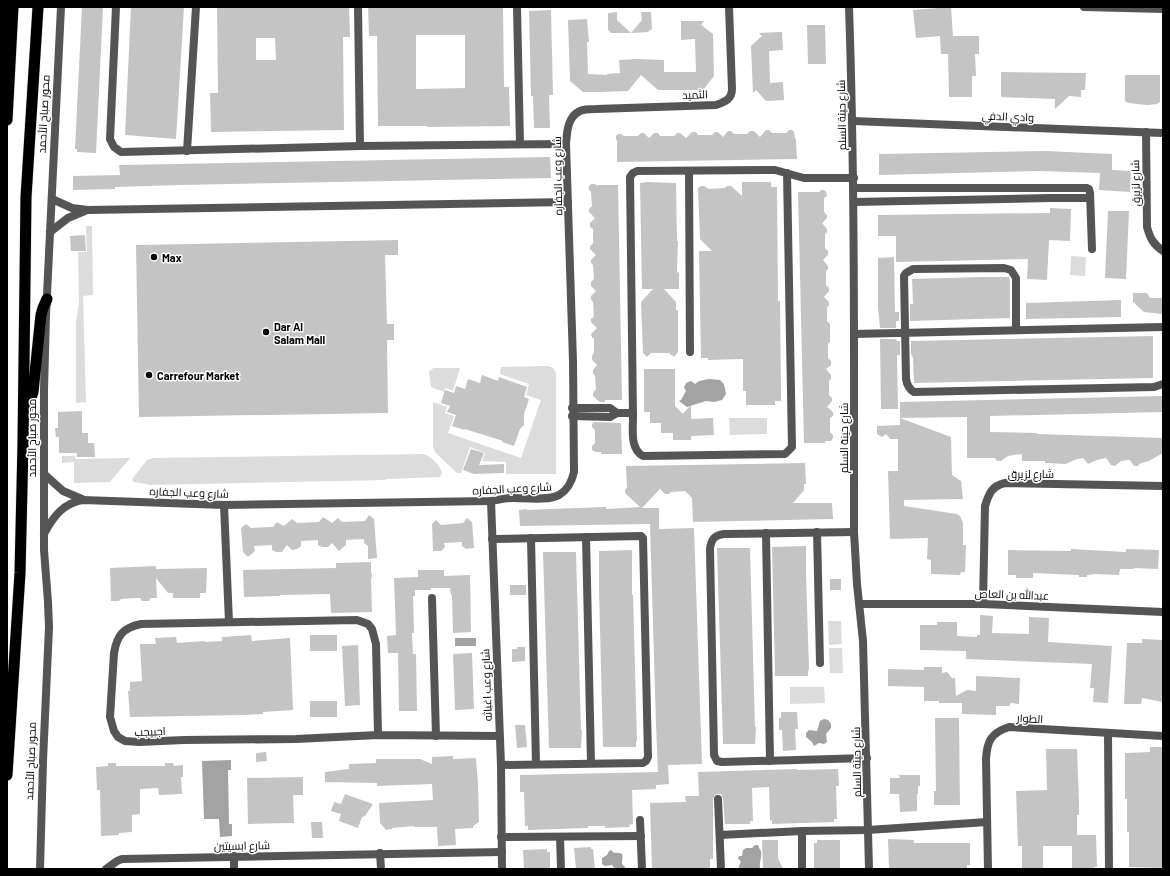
<svg xmlns="http://www.w3.org/2000/svg" width="1170" height="876" viewBox="0 0 1170 876" font-family="Barlow,Cairo,sans-serif">
<rect width="100%" height="100%" fill="#fff"/>
<g fill="#dcdcdc">
<path d="M86 226H92L93 295 83 296 86 402 76 403V322L79 303 78 252H87Z"/>
<path d="M1071 256 1086 257 1085 276 1070 275Z"/>
<path d="M546 366C552 366 555 368 556 374V474H506V462L482 461 485 453 470 447 461 473H457L440 457 435 452 433 446V402L447 407 445 413 454 416 448 433 521 458 541 400 526 395 529 384 500 374 501 367Z"/>
<path d="M434 368H460L453 391 445 388 444 392 431 387 429 372 432 369Z"/>
<path d="M729 418H767V434L730 435Z"/>
<path d="M423 454C431 456 440 465 442 473L440 477 387 479 385 480 151 485 134 482 132 479 147 460 153 458Z"/>
<path d="M62 456H75L76 459 130 458 110 482 74 483V462L62 463Z"/>
<path d="M828 621H841L842 644 829 645Z"/>
<path d="M829 648H842L843 673H830Z"/>
<path d="M790 687H824L825 703 790 704Z"/>
</g>
<g fill="#a3a3a3">
<path d="M709 379 720 380 724 384 726 394 722 400 714 402 706 401 687 407 679 401 681 400 686 391 684 387 686 383 691 381 695 384 699 381Z"/>
<rect x="455" y="638" width="21" height="8"/>
<path d="M824 719 828 720 831 724V728L826 734 827 742 824 744 819 743 814 746 812 742 806 737V733L809 730 817 731 820 721Z"/>
<path d="M231 760V770H228L229 824H232V836L220 837 219 819H204L202 761Z"/>
<path d="M755 845H758L760 850 761 851C762 858 759 862 760 869H739V866L741 862 738 858 739 856H742L743 850 746 848H752Z"/>
<path d="M611 850 614 853C626 852 622 856 622 864L627 869H615L612 865 605 866 602 864V858L607 855 609 851Z"/>
</g>
<g fill="#c4c4c4" fill-rule="evenodd">
<path d="M82 7H103L96 153 77 152V149H75Z"/>
<path d="M131 7H184L176 139 125 135Z"/>
<path d="M217 7H349L350 37H343L344 130 211 132 210 93H218ZM256 38H275L276 60H256Z"/>
<path d="M368 7H503L504 87H509L510 126 427 127V126H378L377 36H369ZM416 35H465V88L416 89Z"/>
<path d="M951 7 953 36H979V54H975L976 76H972V97H949L948 54H941L940 36 916 38 913 10Z"/>
<path d="M551 10 553 95H549L550 128H534L533 96H531L529 11Z"/>
<path d="M617 12V20L631 33H611L608 30V13Z"/>
<path d="M641 12H651L652 29 648 32 631 33 642 20Z"/>
<path d="M587 19 589 42H587L588 74 607 75V74L620 73 619 60 637 59 664 60V72H696L695 39 681 40V21H704L701 25 713 34 714 76 703 90H658L641 75 628 91 601 92H583L570 81 568 20Z"/>
<path d="M807 25H825L826 64H808Z"/>
<path d="M782 32 783 50 769 51 770 83 783 82 784 100 766 101 756 90 753 93 751 46 762 36 759 33Z"/>
<path d="M1001 72 1086 73 1085 90H1081V97L1069 96 1055 109V99L1001 97Z"/>
<path d="M1125 75H1160V102L1157 104 1147 105 1128 103 1125 101Z"/>
<path d="M766 130H769L772 133H786L789 130H792L794 132 795 139H796L797 159 617 162V141L616 139V136L618 134H621L624 136H638L641 133H644L649 138 654 133H658L660 136H674L677 133H680L686 138 692 132H696L698 135H712L715 132H718L723 137 728 131H731L734 134H747L750 131H754L760 137Z"/>
<path d="M1045 151 1112 154V170L1131 171 1130 192 1099 190 1100 173 1040 171 879 175V154Z"/>
<path d="M550 157 551 178 179 185 115 187V189L73 190V176L120 175 119 165Z"/>
<path d="M647 182 676 183 677 241H678L677 272 679 273V289H664L676 302V310H678V352L674 357 669 353H651L647 357 643 353 641 302 653 289H642L640 183Z"/>
<path d="M742 182H771V187H777L778 301H780L781 392V401H775V405H746V391H743V359L708 360V358H701L699 251H712L700 239 698 188 701 186H704L709 189 725 188 727 186H731L742 196Z"/>
<path d="M591 184H595L596 185H618L622 400H605V402H600L593 396V393L596 389 595 376 593 373V370L597 365 592 360V356L594 353V339L592 337 591 334 597 328 591 322V319L594 316 593 302 591 300V296L596 291 591 286V282L594 279 593 265 591 263V260L596 255 590 249V246L593 243V229L590 227V223L595 218 589 212V209L592 206 591 192 589 190V186Z"/>
<path d="M821 190H824L826 192 827 196 824 198V212L827 215V218L822 223 827 229V232L825 234V248L828 251V255L823 260 828 266V269L826 271V285L829 288V291L824 297 829 302V305L827 308V321L830 324V342L828 344V358L831 361V365L826 369 831 375V379L829 381V395L832 398V401L827 407 833 412V416L830 418V432L833 435V438L831 441H825V443H804L798 192H819Z"/>
<path d="M1050 208 1071 209 1070 241 1049 240 1047 280 1027 279 1028 259 896 262V236H878V215L1050 213Z"/>
<path d="M1108 211H1129L1126 279 1105 278Z"/>
<path d="M85 235 86 251H71L70 236Z"/>
<path d="M398 240V255H385L387 324H394V340H387L388 413 139 417 136 245Z"/>
<path d="M894 257 895 312H899V321H896V328H880L878 308V258Z"/>
<path d="M981 277H1009L1010 280V318L910 321V304H913L912 279Z"/>
<path d="M1133 293H1147L1150 298H1163V314L1144 312 1133 302Z"/>
<path d="M1121 300V317L1026 319V303Z"/>
<path d="M1153 336V378L914 383 913 358 911 354V341Z"/>
<path d="M880 339H896L897 341H900V355H897L898 409H881Z"/>
<path d="M644 369H675V406L683 414 691 405V419L713 418 714 435 691 436V440H673V433H661V423H650V412H644Z"/>
<path d="M482 375 498 381 499 377 527 387 524 397 529 399 524 414V425L520 429 514 446 502 442 503 441 465 429V430L452 426 456 415 447 412 450 406 441 403 445 390 454 393 456 386 465 389 468 379 480 383Z"/>
<path d="M1163 396V412L990 416V432L1037 433V434L1163 438V453L1149 461 1139 464 1138 466H1134L1130 460 1121 461 1115 466 1111 465 1106 458 1097 460 1088 464 1083 458 1074 460 1066 464 1045 463V461H1022V454L1008 456 1001 461H997L995 458H967V417L900 418V402Z"/>
<path d="M82 411V433H88V443H94L95 457H77V453H59V437H56L55 428H58V412Z"/>
<path d="M900 418 951 437 952 475 961 481 963 499 904 500V506L957 514 960 516 963 523V545H966L965 572H961L960 575 931 574V560L927 559 928 538 890 539 888 471H898V439H890L886 434 882 437 877 434V426L900 425Z"/>
<path d="M594 422 621 423 622 454H601V452H595L592 450V446L595 443V430L592 427V424Z"/>
<path d="M471 449 484 453 479 465 504 464V473L474 474 463 470Z"/>
<path d="M805 463 806 484H804V490L793 503H832L833 519 693 522 692 498 685 491 671 492 669 494H665L660 489 642 508H659V529L694 528 702 764 668 765 669 784 656 785V789L632 790 633 824 629 825 630 827 605 828V826H588V828L528 830V826H525L524 792H520V775L658 772 656 725 650 524 520 526 519 510 527 509V510L550 509 606 507V509L640 507 625 493V490L627 488 626 466Z"/>
<path d="M369 515 374 519 377 558 368 559V546L364 543V539L346 540V545L339 551 332 543 328 547H322L318 545V540L301 541V546L297 549 292 550 287 545 282 552H276L272 550V545L254 546 255 551 248 557 243 552 241 528 246 524 251 528 273 527 277 522 284 526 292 519 297 523 319 522 323 517 332 523 338 518 342 522 365 521Z"/>
<path d="M467 518 472 522 474 548 466 549 462 546V542L444 543 445 547 441 551H433L432 524 436 520 441 525 463 523Z"/>
<path d="M806 546V574L809 670H808V676H775L772 547Z"/>
<path d="M717 548H750L755 727H756L755 744H723Z"/>
<path d="M1071 549 1126 552V549L1159 550 1158 569 1134 568V569H1120L1119 575 1096 574 1087 575V577H1079V575L1033 573V578H1016V575H1008V550L1071 551Z"/>
<path d="M632 550V595H633L637 741H636V747H603L599 590V551Z"/>
<path d="M543 552H576L581 730H582L581 748H549Z"/>
<path d="M371 562V572L372 576 371 580 372 612 331 613 330 594 280 595V596L244 597 243 570 336 568V563Z"/>
<path d="M156 566V569L207 568 206 593H200V598H173V593H168L156 578 157 598H150L149 601H142L140 598H133L121 599 119 601H111L110 568Z"/>
<path d="M418 570H444V576L470 575 471 632 453 633 452 595H451L450 588H431V590H415V596H413L414 633H412L413 654H416L417 711H399L398 653H388L387 636 396 635 394 578 418 577Z"/>
<rect x="830" y="579" width="11" height="11"/>
<rect x="510" y="585" width="16" height="10"/>
<path d="M980 615 993 616 992 633 1029 634V617L1049 618 1048 642 1112 646 1108 703 1093 702 1094 688H1090L1092 664 966 659V651L920 650V625H937V622H957V636L977 637V635H980Z"/>
<path d="M251 635 252 641 290 638 293 710 263 712V714L244 715 130 717 128 691H130V682L142 681 140 644H156L155 638 176 637 177 643 205 641V642L222 641V637Z"/>
<rect x="310" y="635" width="27" height="16"/>
<path d="M1142 639 1163 640V702L1142 698 1141 704H1124L1127 643H1142Z"/>
<path d="M358 645 360 705 345 706 342 646Z"/>
<path d="M517 647H525V661L512 662V649H517Z"/>
<path d="M472 653 474 709 455 710 453 654Z"/>
<path d="M924 667H942V673L947 672 952 678H955L956 696 967 690 976 691V676L1020 678 1019 704 1011 703 1009 706H996V715L962 714V703H939V701H924V687L888 686V669L924 670Z"/>
<rect x="310" y="701" width="27" height="16"/>
<path d="M781 712H797L798 729H795L796 750 783 751 782 730H779V718H781Z"/>
<path d="M935 718H959L960 805H934V791H936Z"/>
<path d="M515 725H525L527 747 517 748Z"/>
<path d="M1150 747H1163V868L1129 867V832H1127V799H1125V753L1150 752Z"/>
<path d="M1046 749H1077L1079 803V815H1077V835H1096L1097 867H1094V869H1072V846H1043V869H1022V846H1018L1016 791 1047 790Z"/>
<path d="M266 752 267 761 256 762V753Z"/>
<path d="M453 756V759L476 758 478 784 479 822 473 826V828L455 829 456 845 438 846 437 827H414V826L392 828V829L386 830 380 823 379 803 433 800 432 784 377 786V783L325 782V772L349 769V764L376 763V759H420L432 764V757Z"/>
<path d="M108 763H116V766H165V763H173L174 766 183 765V777H181L182 794 159 795 158 788 140 789V814L132 815V832L119 833V835L101 836 100 790H97L96 767 108 766Z"/>
<path d="M797 769V770L838 769 839 786H836L837 819H834V822L772 824V820L770 821 769 787 752 788 753 821H750V824H725L723 798 721 794H717L715 795 713 799V859H710V869H652L650 803 686 802 685 796H699L698 772Z"/>
<path d="M899 775H920V786H918V794H917V811L900 812 899 794H890V778H900Z"/>
<path d="M303 777V795H293L294 823 248 824 247 778Z"/>
<path d="M345 794 373 804 365 816 362 817 358 828 339 821 341 814 331 811 334 802 341 804Z"/>
<path d="M311 822H322L323 838H312Z"/>
<path d="M888 839 914 840V843H970V865H967V869H889Z"/>
<path d="M762 840H778V858L783 869H763Z"/>
<path d="M817 840H840V869H816V868H814V843H817Z"/>
<path d="M591 847V849H593L595 869H576L574 848Z"/>
<path d="M547 849V852H550V869H524L523 850Z"/>
</g>
<g fill="none" stroke-linecap="round" stroke-linejoin="round">
<defs>
<g id="trunk">
<path d="M7 120 13 7"/>
<path d="M27 410 33 392 41 315 43 308 47 299"/>
<path d="M7 775 20 573 23 444 26 197 38 7"/>
</g>
</defs>
<use href="#trunk" stroke="#dbdbdb" stroke-width="12"/>
<g stroke="#555" stroke-width="8">
<path d="M116 7 110 139 114 147 121 152 360 146 566 144"/>
<path d="M358 7 360 146"/>
<path d="M517 7 520 144"/>
<path d="M849 7C855 182 854 357 854 532L857 584 863 641 869 869"/>
<path d="M1084 7 1163 9"/>
<path d="M853 121 1163 133"/>
<path d="M1146 132 1147 227C1150 238 1153 244 1163 251"/>
<path d="M187 151 196 7"/>
<path d="M689 171 690 352"/>
<path d="M787 173 792 447 785 454 643 456C630 449 633 430 633 417L630 177 633 173 637 171 775 170 804 178H854"/>
<path d="M854 188H1087L1089 189 1090 193 1092 249"/>
<path d="M52 199 72 208 88 210 568 202"/>
<path d="M854 202 1050 198H1090"/>
<path d="M50 232 68 218 85 211"/>
<path d="M1016 330V278L1011 270 1004 268 913 269 906 273 904 276 906 379C907 385 909 389 914 392L1154 387 1163 384"/>
<path d="M854 334 1163 327"/>
<path d="M572 408H610L617 413"/>
<path d="M572 416 610 417 617 413H633"/>
<path d="M44 474 63 491 82 499"/>
<path d="M491 501 501 765 502 869"/>
<path d="M224 505 229 622"/>
<path d="M817 532 820 663"/>
<path d="M854 532 724 534C714 535 711 540 710 549L714 755 717 761 722 762 867 758"/>
<path d="M766 533 770 761"/>
<path d="M44 534C53 517 63 503 83 500L224 505 491 501C498 500 505 498 513 498 525 498 549 501 559 495 568 490 572 481 574 472L573 361 566 144C567 133 567 117 580 111 584 109 591 109 596 109L716 105C725 102 732 99 732 89L729 7"/>
<path d="M586 537 591 763"/>
<path d="M531 538 536 764"/>
<path d="M492 539 641 536 643 538 648 757 646 761 643 763 501 765"/>
<path d="M432 598 436 736"/>
<path d="M860 604H983L1163 612"/>
<path d="M983 604 985 506C989 493 992 486 1005 483L1163 486"/>
<path d="M1108 733 1109 869"/>
<path d="M378 735 376 644 372 629 368 624 357 620 141 624C123 628 117 635 114 653L110 717 114 731 118 737 125 741 139 742 184 740 296 739 378 735 499 736"/>
<path d="M718 799 721 869"/>
<path d="M640 820 642 869"/>
<path d="M802 831V869"/>
<path d="M720 835 802 831 868 830 987 822"/>
<path d="M501 837 641 836"/>
<path d="M560 837 561 869"/>
<path d="M380 853 381 869"/>
<path d="M234 856V869"/>
<path d="M106 869 117 861 122 859 502 852"/>
<path d="M988 869 986 759C987 741 991 733 1009 727L1163 736"/>
</g>
<path stroke="#555" stroke-width="8" d="M40 869 43 761 49 627 48 602 44 550V389L46 315 61 7"/>
<use href="#trunk" stroke="#000" stroke-width="11"/>
</g>
<g fill="#000" stroke="#fff" stroke-width="1.5">
<circle cx="154" cy="257" r="4"/>
<circle cx="266" cy="332" r="4"/>
<circle cx="149" cy="375" r="4"/>
</g>
<g text-anchor="middle" dominant-baseline="central" stroke-width="3" stroke-linejoin="round" paint-order="stroke">
<g font-size="11" fill="#000" stroke="#fff">
<text transform="translate(695 94) rotate(-2)">الثميد</text>
<text transform="translate(43 114) rotate(-87)">محور صباح الأحمد</text>
<text transform="translate(841 115) rotate(-91)">شارع حينة السلم</text>
<text transform="translate(1008 116) rotate(2)">وادي الدفي</text>
<text transform="translate(557 176) rotate(-91)">شارع وعب الجفاره</text>
<text transform="translate(1135 183) rotate(-91)">شارع لزيرق</text>
<text transform="translate(31 438) rotate(-90)">محور صباح الأحمد</text>
<text transform="translate(843 438) rotate(-90)">شارع حينة السلم</text>
<text x="1031" y="473">شارع لزيرق</text>
<text transform="translate(512 488) rotate(-3)">شارع وعب الجفاره</text>
<text transform="translate(189 492) rotate(2)">شارع وعب الجفاره</text>
<text transform="translate(1012 594) rotate(2)">عبدالله بن العاص</text>
<text transform="translate(486 685) rotate(-92)">شارع وعب اغباثه</text>
<text transform="translate(1030 718) rotate(3)">الطوار</text>
<text transform="translate(150 731) rotate(-2)">اجبيجب</text>
<text transform="translate(30 761) rotate(-88)">محور صباح الأحمد</text>
<text transform="translate(856 762) rotate(-91)">شارع حينة السلم</text>
<text transform="translate(242 845) rotate(-1)">شارع ابسيتين</text>
</g>
<g font-size="11" font-weight="bold" fill="#000" stroke="#fff" text-anchor="start">
<text x="162" y="257">Max</text>
<text x="274" y="326">Dar Al<tspan x="274" dy="13">Salam Mall</tspan></text>
<text x="157" y="375">Carrefour Market</text>
</g>
</g>
<rect width="1170" height="876" fill="none" stroke="#000000" stroke-width="16"/>
</svg>
